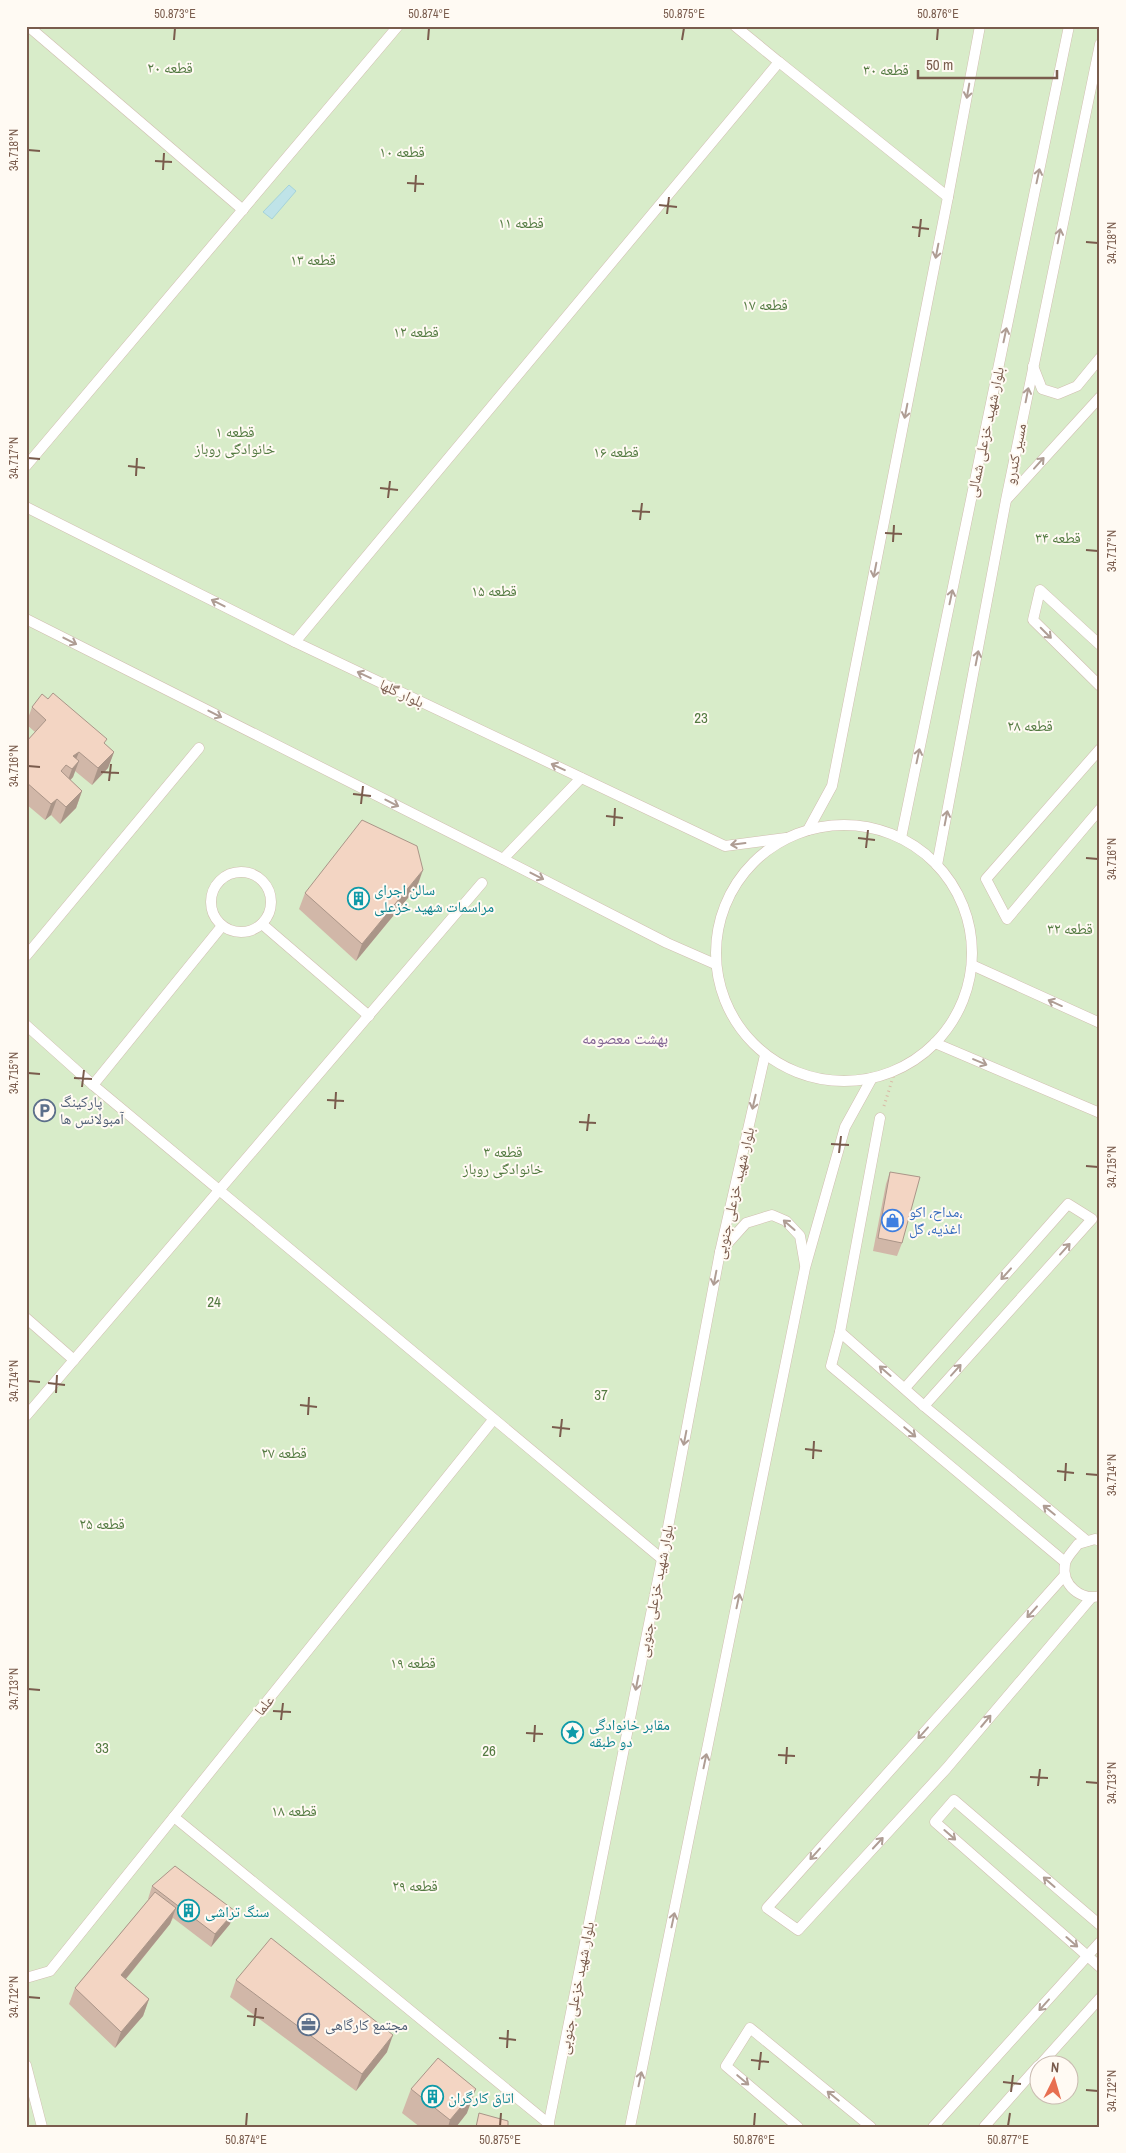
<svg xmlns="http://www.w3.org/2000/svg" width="1126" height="2153" viewBox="0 0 1126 2153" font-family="'Archivo Narrow','Noto Naskh Arabic',sans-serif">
<rect width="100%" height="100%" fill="#fdf6ec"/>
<path fill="#d8ecc9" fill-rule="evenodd" d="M26 26H1100V2127H26ZM1038 2066H1068V2096H1038Z"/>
<path fill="#bfe3e8" stroke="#a5d3da" d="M289 185 296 191 272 219 263 212Z"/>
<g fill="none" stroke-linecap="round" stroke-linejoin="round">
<defs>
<g id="service">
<path d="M28 26 243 210"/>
<path d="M779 62 948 197"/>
<path d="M1033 366 1042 389 1058 394 1077 386 1100 358"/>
<path d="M26 466 398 26"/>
<path d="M1007 499 1100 397"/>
<path d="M26 507 295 642 725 846 786 838"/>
<path d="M26 619 503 859 667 943 715 964"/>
<path d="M295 642 779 62 735 26"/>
<path d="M1100 645 1040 590 1033 620 1100 686"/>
<path d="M1100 749 986 879 1007 919 1100 809"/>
<circle cx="844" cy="953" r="128"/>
<path d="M808 830 832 786 948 197 980 26"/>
<path d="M901 838 1069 26"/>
<path d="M503 859 581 778"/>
<path d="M937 865 1006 500 1100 44"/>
<circle cx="241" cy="902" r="30"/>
<path d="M262 924 369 1016"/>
<path d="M26 956 199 748"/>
<path d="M972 965 1100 1023"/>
<path d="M26 1025 93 1085 662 1559"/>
<path d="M935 1043 1100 1113"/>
<path d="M93 1085 222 926"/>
<path d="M720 1252 746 1223 772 1215 786 1221 800 1236 805 1265"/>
<path d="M26 1318 74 1360"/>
<path d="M840 1332 880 1118"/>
<path d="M905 1388 1068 1204 1092 1219 924 1406"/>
<path d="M26 1416 482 883"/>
<path d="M1100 1541 1095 1539 1078 1544C1074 1550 1066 1557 1065 1564 1061 1585 1081 1601 1100 1596"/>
<path d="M1065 1562 831 1366 840 1332 924 1406 1087 1541"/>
<path d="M1064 1576 767 1908 798 1930 946 1769 1091 1598"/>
<path d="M174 1817 549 2124"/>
<path d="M1100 1925 954 1800 935 1822 1100 1967"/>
<path d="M26 1978 50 1971 493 1420"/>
<path d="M26 2065 42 2127"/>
<path d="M1039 2066 1100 1998"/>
<path d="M548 2127 662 1559 720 1252 765 1055"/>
<path d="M630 2127 805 1268 845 1127 872 1078"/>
<path d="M798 2127 726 2066 750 2028 871 2127"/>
<path d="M933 2127 1100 1942"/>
<path d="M984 2127 1038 2066"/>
</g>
</defs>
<use href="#service" stroke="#d1beb0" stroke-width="11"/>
<path stroke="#d9b8a5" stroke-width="3" stroke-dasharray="1 4" stroke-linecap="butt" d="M884 1106 895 1071"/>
<use href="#service" stroke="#fff" stroke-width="10"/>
</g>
<g fill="#d1b7a8">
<path d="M32 707 105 744 114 752 108 768 92 785 75 771 73 777 70 780 82 791 76 808 60 824 51 815 45 820 26 804V742L35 732 26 724Z"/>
<path d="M417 887 356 961 299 909 305 893Z"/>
<path d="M890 1172 902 1243 897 1256 873 1251 886 1184Z"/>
<path d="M152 1886 230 1924 211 1947 173 1918 170 1924 126 1979 149 1999 143 2016 115 2048 69 2004 75 1988 149 1899H148Z"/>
<path d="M236 1980 387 2052 356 2091 230 1997Z"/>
<path d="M411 2089 467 2113 456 2127H420L402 2113Z"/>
</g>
<g fill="#aa9588">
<path d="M79 752 73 767 79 761 73 777 66 785 72 769 73 756Z"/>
<path d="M114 752 108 768 92 785 98 768Z"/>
<path d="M82 791 76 808 60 824 66 807Z"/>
<path d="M57 799 51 815 45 820 51 804Z"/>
<path d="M423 870 417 887 356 961 362 944Z"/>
<path d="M176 1908 170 1924 115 1992 121 1975Z"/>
<path d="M235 1911 230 1924 211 1947 215 1934Z"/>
<path d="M149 1999 143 2016 115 2048 121 2032Z"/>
<path d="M393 2035 387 2052 356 2091 362 2074Z"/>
<path d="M476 2089 467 2113 456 2127H448L450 2120Z"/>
</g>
<g fill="#f3d5c3" stroke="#aa9588">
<path d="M53 693 107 739 104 743 114 752 98 768 79 752 73 756 79 761 72 769 66 765 61 771 82 791 66 807 57 799 51 804 26 782V742L46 720 32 707 42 694 48 699Z"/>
<path d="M362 820 417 846 423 870 362 944 305 893Z"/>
<path d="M890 1172 920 1177 902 1243 878 1238Z"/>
<path d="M175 1866 235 1911 215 1934 152 1886Z"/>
<path d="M155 1892 176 1908 121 1975 149 1999 121 2032 75 1988Z"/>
<path d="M271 1938 393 2035 362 2074 236 1980Z"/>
<path d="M438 2058 476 2089 450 2120 411 2089Z"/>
<path d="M479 2113 508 2121V2127H476Z"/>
</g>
<defs><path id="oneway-shaft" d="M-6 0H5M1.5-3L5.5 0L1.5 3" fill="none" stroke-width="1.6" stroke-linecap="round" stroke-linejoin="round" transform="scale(1.25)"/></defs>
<g stroke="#af9d94">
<use href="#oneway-shaft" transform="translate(968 91) rotate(100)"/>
<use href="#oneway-shaft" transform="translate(1038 176) rotate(-78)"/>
<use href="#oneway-shaft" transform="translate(1059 236) rotate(-79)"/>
<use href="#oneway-shaft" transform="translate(937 251) rotate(101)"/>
<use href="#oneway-shaft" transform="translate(1005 335) rotate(-78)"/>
<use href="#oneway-shaft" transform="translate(1027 395) rotate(-79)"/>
<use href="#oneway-shaft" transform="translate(906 411) rotate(101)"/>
<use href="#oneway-shaft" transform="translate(1039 463) rotate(-48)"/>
<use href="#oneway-shaft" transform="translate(875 570) rotate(101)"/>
<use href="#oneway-shaft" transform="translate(951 597) rotate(-78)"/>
<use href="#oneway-shaft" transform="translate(218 603) rotate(-153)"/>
<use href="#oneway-shaft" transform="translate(1046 633) rotate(45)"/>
<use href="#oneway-shaft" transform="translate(70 641) rotate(27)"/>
<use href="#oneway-shaft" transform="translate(977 658) rotate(-79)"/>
<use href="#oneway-shaft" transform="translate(364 675) rotate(-155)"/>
<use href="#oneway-shaft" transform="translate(215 714) rotate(27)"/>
<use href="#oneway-shaft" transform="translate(918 756) rotate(-78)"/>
<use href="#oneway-shaft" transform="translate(558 767) rotate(-155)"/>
<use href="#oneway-shaft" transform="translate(392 803) rotate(27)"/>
<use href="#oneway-shaft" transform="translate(946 818) rotate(-79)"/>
<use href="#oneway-shaft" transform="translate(738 844) rotate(173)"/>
<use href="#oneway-shaft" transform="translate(537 876) rotate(27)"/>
<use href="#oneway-shaft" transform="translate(1055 1003) rotate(-156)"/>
<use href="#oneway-shaft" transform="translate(980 1062) rotate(23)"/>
<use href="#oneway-shaft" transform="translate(754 1102) rotate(103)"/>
<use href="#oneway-shaft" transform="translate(789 1225) rotate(-139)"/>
<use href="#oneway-shaft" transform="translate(1065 1249) rotate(-48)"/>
<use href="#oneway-shaft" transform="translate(1006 1274) rotate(132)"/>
<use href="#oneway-shaft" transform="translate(715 1278) rotate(101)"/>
<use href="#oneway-shaft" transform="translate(956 1370) rotate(-48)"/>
<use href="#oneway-shaft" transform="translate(885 1371) rotate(-139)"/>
<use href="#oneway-shaft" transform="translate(910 1432) rotate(40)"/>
<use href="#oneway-shaft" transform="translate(685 1438) rotate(101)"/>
<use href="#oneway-shaft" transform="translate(1049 1510) rotate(-141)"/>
<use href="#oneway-shaft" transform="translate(738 1601) rotate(-78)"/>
<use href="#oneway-shaft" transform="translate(1032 1612) rotate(132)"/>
<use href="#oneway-shaft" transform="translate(637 1683) rotate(101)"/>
<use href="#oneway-shaft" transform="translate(986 1721) rotate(-50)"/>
<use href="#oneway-shaft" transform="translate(923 1733) rotate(132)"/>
<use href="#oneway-shaft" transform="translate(705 1761) rotate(-78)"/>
<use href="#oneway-shaft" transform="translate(950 1835) rotate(41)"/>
<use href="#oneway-shaft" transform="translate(878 1843) rotate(-47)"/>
<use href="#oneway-shaft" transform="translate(815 1854) rotate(132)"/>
<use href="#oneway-shaft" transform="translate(1049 1882) rotate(-139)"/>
<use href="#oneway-shaft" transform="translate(673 1920) rotate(-78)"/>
<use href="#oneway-shaft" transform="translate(1072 1942) rotate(41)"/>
<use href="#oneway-shaft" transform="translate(1044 2005) rotate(132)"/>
<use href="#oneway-shaft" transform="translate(640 2079) rotate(-78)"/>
<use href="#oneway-shaft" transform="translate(743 2080) rotate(40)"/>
<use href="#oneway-shaft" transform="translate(833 2096) rotate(-141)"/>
</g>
<path fill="none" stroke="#7a5c4d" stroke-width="2" d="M174 40 175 28M428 40 429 28M682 40 684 28M937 40 938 28M28 150 40 151M155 161 172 162M163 170 164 153M407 183 424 184M415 192 416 175M659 205 677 207M667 214 669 197M912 227 929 229M919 237 921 219M1086 242 1098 243M28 458 40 459M128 466 145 468M136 476 137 458M380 488 398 490M388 498 390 481M632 511 650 512M640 520 642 503M885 533 902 534M893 542 894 525M1086 550 1098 551M28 766 40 767M101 772 119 773M109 781 111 764M353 794 371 796M361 804 363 786M606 816 623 818M614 826 615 808M858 838 875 840M866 848 868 830M1086 858 1098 859M28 1073 40 1074M74 1078 92 1079M82 1087 84 1070M327 1100 344 1101M335 1109 336 1092M579 1122 596 1123M587 1131 589 1114M831 1144 849 1145M839 1153 841 1136M1086 1166 1098 1167M28 1381 40 1382M48 1383 65 1385M56 1393 57 1375M300 1405 317 1407M308 1415 309 1397M552 1427 570 1429M560 1437 562 1419M805 1449 822 1451M813 1459 814 1441M1057 1471 1074 1473M1086 1474 1098 1475M1065 1481 1066 1463M28 1689 40 1690M273 1711 291 1712M281 1720 283 1703M526 1733 543 1734M534 1742 535 1725M778 1755 795 1756M786 1764 787 1747M1030 1777 1048 1778M1086 1782 1098 1783M1038 1786 1040 1769M28 1997 40 1998M247 2016 264 2018M254 2026 256 2008M499 2038 516 2040M507 2048 508 2030M751 2060 769 2062M759 2070 761 2052M1003 2082 1021 2084M1086 2090 1098 2091M1011 2092 1013 2075M246 2126 247 2113M500 2126 501 2113M754 2126 755 2113M1008 2126 1010 2113"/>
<defs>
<symbol id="building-ring" viewBox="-11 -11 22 22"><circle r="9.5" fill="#fffaf3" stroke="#0f9aa8" stroke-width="1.5"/><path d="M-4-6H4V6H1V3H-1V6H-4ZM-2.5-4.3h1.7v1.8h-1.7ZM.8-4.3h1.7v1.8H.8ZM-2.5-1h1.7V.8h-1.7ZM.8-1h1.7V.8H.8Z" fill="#0f9aa8"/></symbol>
<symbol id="parking-ring" viewBox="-11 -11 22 22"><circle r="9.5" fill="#fffaf3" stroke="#5c6f8a" stroke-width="1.5"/><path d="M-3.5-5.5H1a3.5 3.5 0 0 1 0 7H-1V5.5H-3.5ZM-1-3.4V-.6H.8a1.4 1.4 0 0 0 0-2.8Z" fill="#5c6f8a"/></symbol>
<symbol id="shop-ring" viewBox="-11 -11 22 22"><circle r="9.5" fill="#fffaf3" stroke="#3f7fe0" stroke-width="1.5"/><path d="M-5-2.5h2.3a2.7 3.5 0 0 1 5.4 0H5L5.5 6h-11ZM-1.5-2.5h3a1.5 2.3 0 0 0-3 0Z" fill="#3f7fe0"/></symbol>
<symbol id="sight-ring" viewBox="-11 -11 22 22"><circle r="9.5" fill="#fffaf3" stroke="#0f9aa8" stroke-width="1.5"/><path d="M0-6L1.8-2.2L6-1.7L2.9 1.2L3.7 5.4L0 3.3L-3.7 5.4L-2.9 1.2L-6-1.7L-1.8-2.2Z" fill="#0f9aa8"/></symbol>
<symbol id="office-ring" viewBox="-11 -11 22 22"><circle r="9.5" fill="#fffaf3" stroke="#5c6f8a" stroke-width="1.5"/><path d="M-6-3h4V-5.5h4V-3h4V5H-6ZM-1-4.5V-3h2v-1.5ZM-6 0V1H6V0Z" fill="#5c6f8a"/></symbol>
</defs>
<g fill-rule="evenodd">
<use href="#building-ring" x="346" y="886" width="25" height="25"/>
<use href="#parking-ring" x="32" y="1098" width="25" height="25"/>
<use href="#shop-ring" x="880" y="1208" width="25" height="25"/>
<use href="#sight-ring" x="560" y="1720" width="25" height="25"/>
<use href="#building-ring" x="176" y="1898" width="25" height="25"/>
<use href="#office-ring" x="296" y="2012" width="25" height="25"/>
<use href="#building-ring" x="420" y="2084" width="25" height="25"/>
</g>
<g text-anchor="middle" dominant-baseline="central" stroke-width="4" stroke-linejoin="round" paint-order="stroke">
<g font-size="15" fill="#537a41" stroke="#fffaf3">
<text x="170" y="67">قطعه ۲۰</text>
<text x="886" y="69">قطعه ۳۰</text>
<text x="402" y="151">قطعه ۱۰</text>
<text x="521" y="222">قطعه ۱۱</text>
<text x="313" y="259">قطعه ۱۳</text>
<text x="765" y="304">قطعه ۱۷</text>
<text x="416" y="331">قطعه ۱۲</text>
<text x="235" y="431">قطعه ۱<tspan x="235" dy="17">خانوادگی روباز</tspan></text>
<text x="616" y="451">قطعه ۱۶</text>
<text x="1058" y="537">قطعه ۳۴</text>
<text x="494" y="590">قطعه ۱۵</text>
<text x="701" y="717">23</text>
<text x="1030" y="725">قطعه ۲۸</text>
<text x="1070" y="928">قطعه ۳۲</text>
<text x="503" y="1151">قطعه ۳<tspan x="503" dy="17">خانوادگی روباز</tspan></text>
<text x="214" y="1301">24</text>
<text x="601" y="1394">37</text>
<text x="284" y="1452">قطعه ۲۷</text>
<text x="102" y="1523">قطعه ۲۵</text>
<text x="413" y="1662">قطعه ۱۹</text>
<text x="102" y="1747">33</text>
<text x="489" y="1750">26</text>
<text x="294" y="1810">قطعه ۱۸</text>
<text x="415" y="1885">قطعه ۲۹</text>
</g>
<g font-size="15" fill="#7a5c4d" stroke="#fffaf3">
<text transform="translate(985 432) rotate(-78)">بلوار شهید خزعلی شمالی</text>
<text transform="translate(1015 454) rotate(-79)">مسیر کندرو</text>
<text transform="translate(402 693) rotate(25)">بلوار گلها</text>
<text transform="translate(734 1193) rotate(-77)">بلوار شهید خزعلی جنوبی</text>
<text transform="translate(655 1591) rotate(-79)">بلوار شهید خزعلی جنوبی</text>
<text transform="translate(264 1705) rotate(-51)">علما</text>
<text transform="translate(576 1988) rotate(-79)">بلوار شهید خزعلی جنوبی</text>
</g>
<g font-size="15" fill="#0d838f" stroke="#fffaf3" text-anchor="start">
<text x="374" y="889">سالن اجرای<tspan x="374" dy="17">مراسمات شهید خزعلی</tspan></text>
<text x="589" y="1724">مقابر خانوادگی<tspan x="589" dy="17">دو طبقه</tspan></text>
<text x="205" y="1911">سنگ تراشی</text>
<text x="448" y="2097">اتاق کارگران</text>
</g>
<g font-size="15" fill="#4e5e75" stroke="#fffaf3" text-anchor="start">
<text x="60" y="1101">پارکینگ<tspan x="60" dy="17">آمبولانس ها</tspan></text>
<text x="325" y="2024">مجتمع کارگاهی</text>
</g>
<g font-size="15" fill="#366cbe" stroke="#fffaf3" text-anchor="start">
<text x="909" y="1211">مداح، اکو،<tspan x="909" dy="17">اغذیه، گل</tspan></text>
</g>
<g font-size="16" fill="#846695" stroke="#fffaf3">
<text x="625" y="1038">بهشت معصومه</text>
</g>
</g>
<rect width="1126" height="2153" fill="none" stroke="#fffaf3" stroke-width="55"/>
<g transform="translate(1054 2080) rotate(5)"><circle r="24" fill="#fffaf3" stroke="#cabbb1"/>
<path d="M0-4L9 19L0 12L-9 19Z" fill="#e76f51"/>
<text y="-8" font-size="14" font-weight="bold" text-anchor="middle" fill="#7a5c4d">N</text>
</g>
<path d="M918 70v8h139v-8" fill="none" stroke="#7a5c4d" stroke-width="2.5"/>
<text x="926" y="70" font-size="15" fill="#7a5c4d" stroke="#fffaf3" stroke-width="4" paint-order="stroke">50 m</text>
<rect x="28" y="28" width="1070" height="2098" fill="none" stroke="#7a5c4d" stroke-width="2"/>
<g font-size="12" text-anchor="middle" fill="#7a5c4d">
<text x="175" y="18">50.873°E</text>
<text x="429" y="18">50.874°E</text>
<text x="684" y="18">50.875°E</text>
<text x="938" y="18">50.876°E</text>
<text transform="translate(14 150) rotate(-90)" y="4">34.718°N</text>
<text transform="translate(1112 243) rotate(-90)" y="4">34.718°N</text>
<text transform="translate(14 458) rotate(-90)" y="4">34.717°N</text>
<text transform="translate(1112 551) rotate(-90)" y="4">34.717°N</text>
<text transform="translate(14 766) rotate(-90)" y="4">34.716°N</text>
<text transform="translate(1112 859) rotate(-90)" y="4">34.716°N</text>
<text transform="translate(14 1073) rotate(-90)" y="4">34.715°N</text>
<text transform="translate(1112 1167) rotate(-90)" y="4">34.715°N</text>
<text transform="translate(14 1381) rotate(-90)" y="4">34.714°N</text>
<text transform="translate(1112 1475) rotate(-90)" y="4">34.714°N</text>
<text transform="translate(14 1689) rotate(-90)" y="4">34.713°N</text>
<text transform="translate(1112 1783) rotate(-90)" y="4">34.713°N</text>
<text transform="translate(14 1997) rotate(-90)" y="4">34.712°N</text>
<text transform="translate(1112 2091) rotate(-90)" y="4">34.712°N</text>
<text x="246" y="2144">50.874°E</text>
<text x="500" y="2144">50.875°E</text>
<text x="754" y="2144">50.876°E</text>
<text x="1008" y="2144">50.877°E</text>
</g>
</svg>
